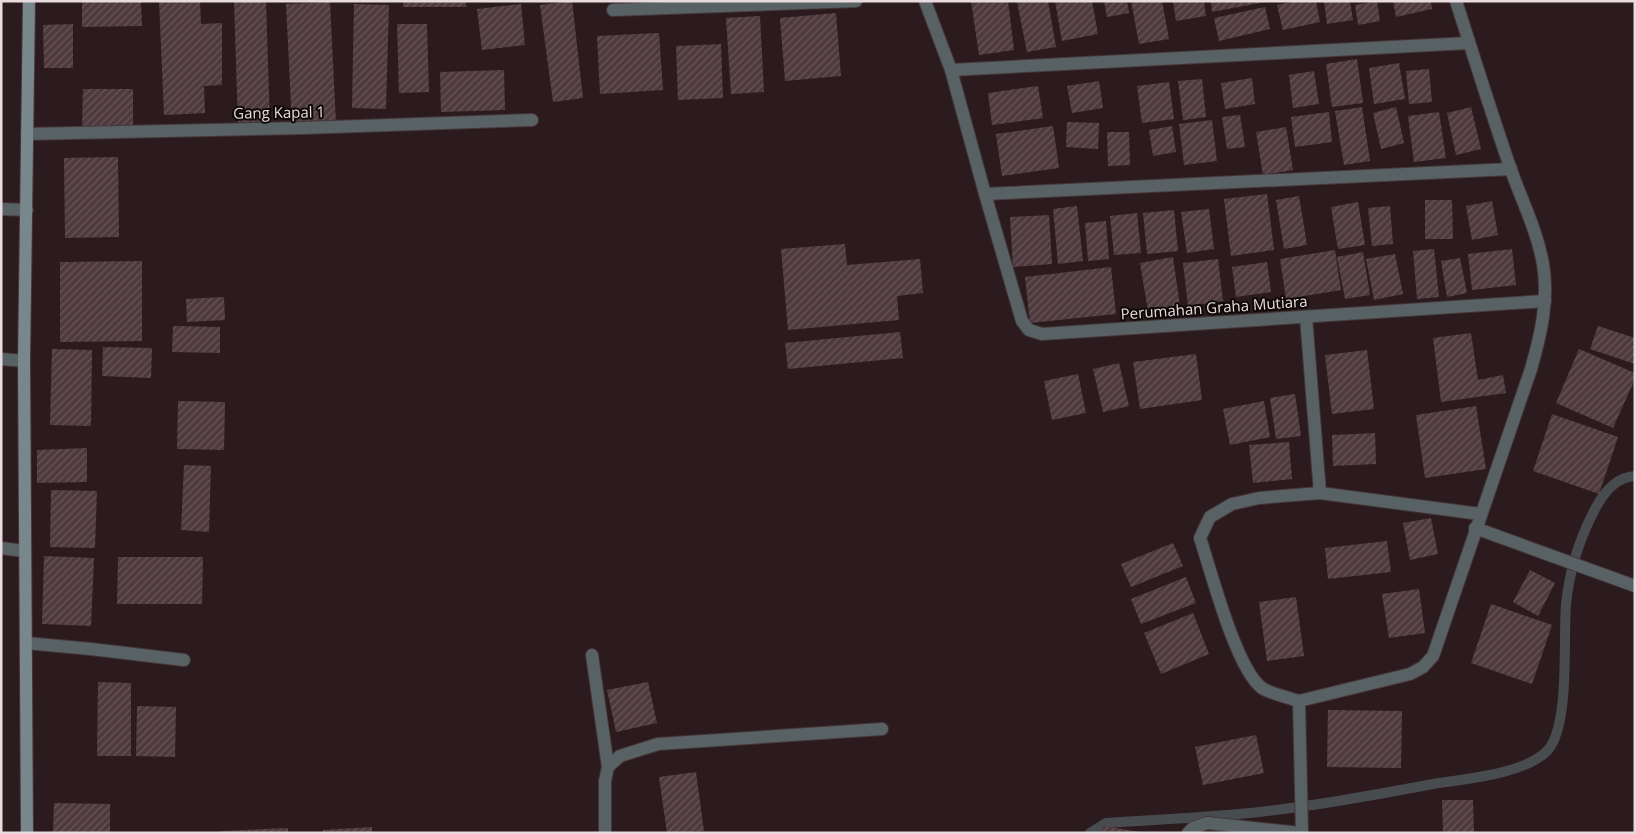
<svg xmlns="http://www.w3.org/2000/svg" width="1636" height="834" viewBox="0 0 1636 834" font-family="'Open Sans',sans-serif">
<defs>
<pattern id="building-hatch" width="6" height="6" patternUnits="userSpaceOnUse" patternTransform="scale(1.25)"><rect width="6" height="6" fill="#4e3a3e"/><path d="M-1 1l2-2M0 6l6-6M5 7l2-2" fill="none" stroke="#685659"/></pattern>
</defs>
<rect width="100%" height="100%" fill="#2c1b1e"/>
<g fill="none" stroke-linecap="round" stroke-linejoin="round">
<path stroke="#484c4e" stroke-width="10" d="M1090 833 1106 823C1150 820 1195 818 1239 814 1304 808 1369 796 1433 784 1465 779 1526 774 1548 750 1570 724 1563 640 1566 605 1569 572 1579 540 1594 511 1602 495 1615 477 1635 476"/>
</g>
<g fill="url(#building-hatch)">
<path d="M82 1H141L142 26 82 27Z"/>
<path d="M159 1H200L201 24 222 23V85L204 86 205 113 164 115Z"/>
<path d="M234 1H266L270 125 238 126Z"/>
<rect x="403" y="1" width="63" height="6"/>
<path d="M572 1 583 98 553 102 540 5Z"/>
<path d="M971 1H1008L1014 50 979 55Z"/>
<path d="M1048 1 1056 47 1027 52 1017 2Z"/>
<path d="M1055 1H1092L1098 34 1062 41Z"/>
<path d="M1104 1H1127L1129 13 1107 17Z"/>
<path d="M1131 1H1162L1169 39 1139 44Z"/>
<path d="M1173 1H1204L1206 16 1176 21Z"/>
<path d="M1211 1H1265V2L1212 12Z"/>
<path d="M1296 1H1316L1320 22 1283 30 1277 5Z"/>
<path d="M1324 1H1350L1353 20 1327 24Z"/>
<path d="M1377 1 1380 21 1358 25 1355 5Z"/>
<path d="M1393 1H1431L1432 9 1396 17Z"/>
<path d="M330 2 336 123 292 125 286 4Z"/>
<path d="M354 4 389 5 386 109 352 108Z"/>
<path d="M521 4 525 45 482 50 477 9Z"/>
<path d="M1265 7 1270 29 1219 41 1214 18Z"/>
<path d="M836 13 841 76 785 81 780 18Z"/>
<path d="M760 16 764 92 731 94 726 18Z"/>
<path d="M73 24V68H44L43 25Z"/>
<path d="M397 24H427L429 92 399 93Z"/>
<path d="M659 33 663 90 600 94 597 36Z"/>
<path d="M721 44 723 98 678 100 676 46Z"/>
<path d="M1357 59 1363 103 1332 107 1326 64Z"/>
<path d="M1399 63 1405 99 1374 104 1369 68Z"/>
<path d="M1429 69 1432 102 1409 104 1406 71Z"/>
<path d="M504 70 505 110 441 112 440 72Z"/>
<path d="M1314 71 1319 104 1293 108 1289 75Z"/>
<path d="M1252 78 1255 104 1225 109 1221 83Z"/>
<path d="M1202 79 1206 117 1183 120 1178 81Z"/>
<path d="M1099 81 1103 108 1072 113 1067 86Z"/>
<path d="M1169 82 1174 119 1142 123 1137 86Z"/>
<path d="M1038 86 1043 118 992 125 988 93Z"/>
<path d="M83 89H133V127H82Z"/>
<path d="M1362 107 1370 161 1344 165 1335 111Z"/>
<path d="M1396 107 1404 143 1381 149 1373 113Z"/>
<path d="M1471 107 1481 149 1456 155 1447 113Z"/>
<path d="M1329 112 1332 142 1295 147 1291 117Z"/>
<path d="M1439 112 1446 158 1414 162 1408 116Z"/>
<path d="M1240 115 1245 147 1227 149 1222 117Z"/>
<path d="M1212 120 1217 161 1184 165 1179 124Z"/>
<path d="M1067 122 1099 123 1098 149 1066 147Z"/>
<path d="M1053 126 1059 168 1002 176 996 134Z"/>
<path d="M1172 126 1176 152 1153 156 1149 130Z"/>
<path d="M1286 127 1293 170 1263 175 1256 132Z"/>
<path d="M1107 132H1129L1130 165 1108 166Z"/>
<path d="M118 157 119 237 65 238 64 158Z"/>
<path d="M1267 194 1274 250 1231 256 1224 199Z"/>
<path d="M1299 196 1307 245 1284 249 1276 200Z"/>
<path d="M1425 200H1452L1453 239H1425Z"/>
<path d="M1492 201 1498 235 1472 240 1466 206Z"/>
<path d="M1358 202 1365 245 1338 249 1331 207Z"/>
<path d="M1077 206 1083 261 1058 264 1053 209Z"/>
<path d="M1390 206 1393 244 1372 246 1368 208Z"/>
<path d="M1209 209 1214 249 1187 253 1181 212Z"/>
<path d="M1174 210 1178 251 1147 254 1143 213Z"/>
<path d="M1137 213 1141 253 1114 255 1110 216Z"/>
<path d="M1049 215 1052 264 1013 267 1010 217Z"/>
<path d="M1106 221 1109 259 1088 261 1085 223Z"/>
<path d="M845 244 847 265 920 259 923 293 897 296 899 320 788 330 781 249Z"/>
<path d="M1434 249 1439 297 1417 299 1413 251Z"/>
<path d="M1512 249 1516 285 1472 290 1468 254Z"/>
<path d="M1335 250 1341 290 1286 299 1280 259Z"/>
<path d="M1363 252 1370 295 1345 299 1337 257Z"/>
<path d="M1395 254 1403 294 1374 300 1366 259Z"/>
<path d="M1173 257 1180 306 1148 311 1140 263Z"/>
<path d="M1460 258 1467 293 1447 297 1441 261Z"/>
<path d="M1218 259 1223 301 1188 306 1183 263Z"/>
<path d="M142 261V341L60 342V262Z"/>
<path d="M1267 262 1271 292 1236 297 1232 267Z"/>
<path d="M1111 267 1116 314 1030 323 1025 277Z"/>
<path d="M224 297 225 320 187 322 186 299Z"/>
<path d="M173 326 220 327V353L172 352Z"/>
<path d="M1598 326 1635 338V364L1590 349Z"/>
<path d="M900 332 903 358 788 369 785 343Z"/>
<path d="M1471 333 1478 380 1503 375 1506 393 1441 402 1433 338Z"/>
<path d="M103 347 152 348 151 378 102 376Z"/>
<path d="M52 349 92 350 91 426 50 425Z"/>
<path d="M1579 349 1635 373V379L1613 428 1556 403Z"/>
<path d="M1367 350 1374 409 1332 414 1325 355Z"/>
<path d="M1196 354 1202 400 1140 409 1133 362Z"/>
<path d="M1119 363 1129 406 1103 412 1093 369Z"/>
<path d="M1078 374 1086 413 1052 420 1044 381Z"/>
<path d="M1295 394 1301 436 1276 439 1270 398Z"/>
<path d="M178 401 225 402 224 450 177 449Z"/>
<path d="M1264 401 1270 437 1230 445 1223 409Z"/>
<path d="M1476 406 1486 469 1425 478 1416 415Z"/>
<path d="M1552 414 1618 437 1599 494 1533 471Z"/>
<path d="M1375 433 1376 464 1333 466 1332 435Z"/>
<path d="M1289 442 1292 479 1253 483 1249 445Z"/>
<path d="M87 448V482L37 483V450Z"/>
<path d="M184 465 211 466 209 532 181 530Z"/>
<path d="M51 490 97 491 95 548 50 547Z"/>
<path d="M1431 518 1438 554 1410 560 1403 523Z"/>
<path d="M1387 541 1391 572 1328 579 1325 548Z"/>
<path d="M1173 543 1183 566 1131 587 1121 564Z"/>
<path d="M44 556 94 558 91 626 42 624Z"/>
<path d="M118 557H203L202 604H117Z"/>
<path d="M1530 570 1555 583 1538 616 1513 602Z"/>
<path d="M1186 577 1196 603 1141 624 1131 599Z"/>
<path d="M1419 589 1425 633 1389 638 1382 594Z"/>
<path d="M1296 597 1304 656 1267 661 1259 602Z"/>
<path d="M1491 604 1552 625 1532 684 1471 663Z"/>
<path d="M1193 613 1209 654 1161 674 1144 633Z"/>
<path d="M98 682 131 683V756H97Z"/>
<path d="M648 682 657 723 616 732 607 690Z"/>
<path d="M137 706 176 707 175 757 136 756Z"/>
<path d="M1328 710 1402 711 1401 768 1327 767Z"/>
<path d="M1256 735 1264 773 1203 785 1195 747Z"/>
<path d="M696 772 704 831 667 833 659 777Z"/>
<path d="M1442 800H1473L1474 833H1443Z"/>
<path d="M54 803 110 804V833H53Z"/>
<path d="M1103 826 1141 832 1140 833H1102Z"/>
<path d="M372 827V833H323V830Z"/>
<path d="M288 828V833H220V831Z"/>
</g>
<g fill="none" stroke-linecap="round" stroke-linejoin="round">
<defs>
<g id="lane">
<path d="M1 359 24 361"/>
<path d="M1 548 24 551"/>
<path d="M26 643 91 649 184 660"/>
</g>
<g id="street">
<path d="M925 1 951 70 985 194 1022 321 1029 330 1042 334 1545 301"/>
<path d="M613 10 856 1"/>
<path d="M951 70 1469 43"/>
<path d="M27 134 303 128 532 120"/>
<path d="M985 194 1511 169"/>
<path d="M1 209 27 210"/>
<path d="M1306 317 1320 493"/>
<path d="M1475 528 1635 586"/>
<path d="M592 655 608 767"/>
<path d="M1299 701C1290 698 1269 693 1262 688 1236 669 1211 571 1200 538L1210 517 1232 504 1259 498 1320 493 1480 514"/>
<path d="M605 833V781L608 767 620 756 658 744 882 729"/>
<path d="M1188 833 1193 828 1207 823 1301 833"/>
<path d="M1302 833 1299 701 1410 674 1423 667 1433 656 1531 369C1541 334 1549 300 1543 264 1537 230 1521 199 1510 167 1491 112 1474 57 1456 1"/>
</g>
<path id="secondary" d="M27 833 24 361 29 1"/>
</defs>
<use href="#lane" stroke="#463639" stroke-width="14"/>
<use href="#street" stroke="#463639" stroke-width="14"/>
<use href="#secondary" stroke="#463639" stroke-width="14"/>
<use href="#lane" stroke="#586264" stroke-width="12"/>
<use href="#street" stroke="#586264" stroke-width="12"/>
<use href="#secondary" stroke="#77878b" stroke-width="12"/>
</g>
<g text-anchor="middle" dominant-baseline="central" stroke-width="4" stroke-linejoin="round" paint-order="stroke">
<g font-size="15" fill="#e7dbdd" stroke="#0f0809">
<text transform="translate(279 112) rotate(-1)">Gang Kapal 1</text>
<text transform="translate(1214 307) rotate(-4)">Perumahan Graha Mutiara</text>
</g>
</g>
<rect width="1636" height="834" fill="none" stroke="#e7dbdd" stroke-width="5"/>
</svg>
